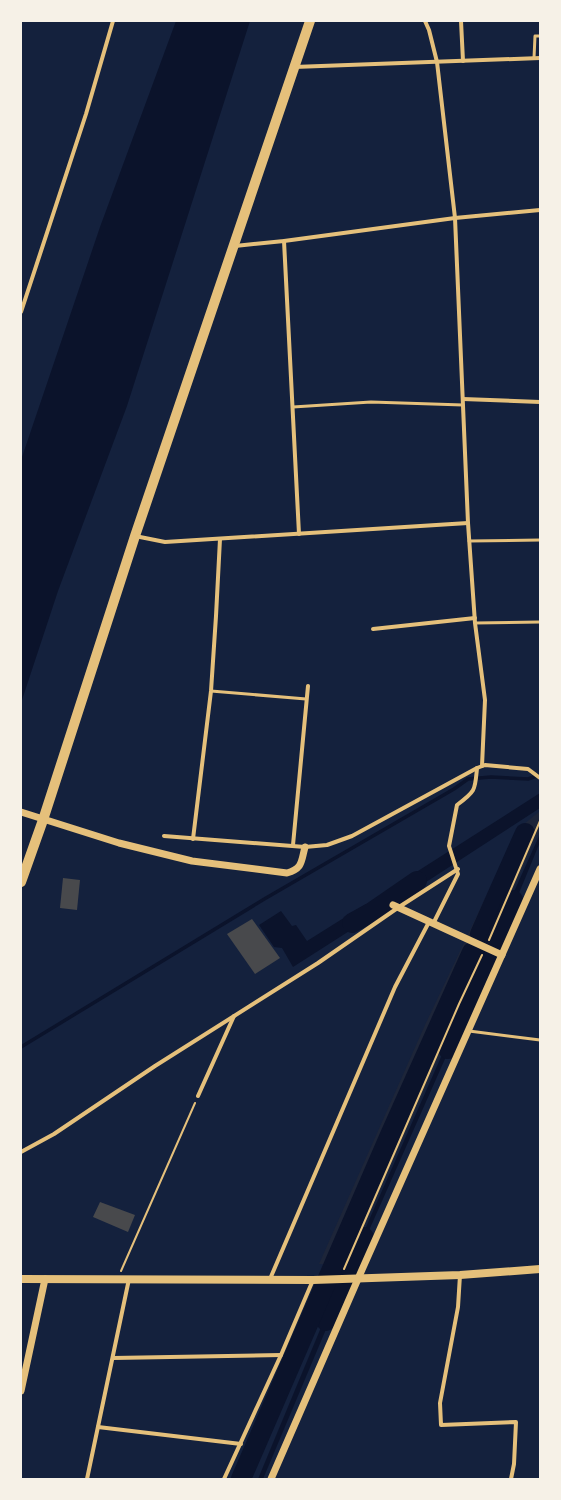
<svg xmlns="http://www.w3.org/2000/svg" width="561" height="1500" viewBox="0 0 561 1500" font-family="'IBM Plex Sans',sans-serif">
<rect width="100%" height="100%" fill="#14213d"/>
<path fill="#1d2539" d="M540 811V829L347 1266 319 1264 425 1025 518 829Z"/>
<g fill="#0b132b">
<path d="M176 21H250L127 406 58 591 21 703V460L100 227Z"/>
<path d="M540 793V808L400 899 385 892Z"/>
<path d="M540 834V842L505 927 499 925Z"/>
<path d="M366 904 377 911 376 914 293 967 282 948 274 947 259 925 281 911 292 926 296 925 307 941Z"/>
<path d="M479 972 482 976 462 1018 459 1017Z"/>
<path d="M456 1023 460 1025 355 1262 351 1261Z"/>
<path d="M336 1294 340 1296 263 1479H258L322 1325Z"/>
</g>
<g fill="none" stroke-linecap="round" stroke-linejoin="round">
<path stroke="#0b132b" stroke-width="3.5" d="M21 1047 266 898 454 789 468 779 491 777 528 779 540 775"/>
<g stroke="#0b132b" stroke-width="20">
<path d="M352 923 372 912 417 881"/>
<path d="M480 934 525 833"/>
<path d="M448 1049 513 900"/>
<path d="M326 1321 364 1237"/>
<path d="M241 1479 390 1135 472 952"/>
</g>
</g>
<g fill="#48494c">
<path d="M63 878 80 880 77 910 60 908Z"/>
<path d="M252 919 280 958 255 974 227 934Z"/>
<path d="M100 1202 135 1215 128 1232 93 1217Z"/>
</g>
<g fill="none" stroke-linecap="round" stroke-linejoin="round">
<g stroke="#e5c07b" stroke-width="2">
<path d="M489 940 540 821"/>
<path d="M344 1269 459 1004 482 955"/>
<path d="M121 1271 195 1103"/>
</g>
<g stroke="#e5c07b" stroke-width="3">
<path d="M534 58 535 36H540"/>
<path d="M293 407 371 402 463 405"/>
<path d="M469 541 540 540"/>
<path d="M475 623 540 622"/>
<path d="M211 691 306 699"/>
<path d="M469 1031 540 1040"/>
</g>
<g stroke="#e5c07b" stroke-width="4">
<path d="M425 21 429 30 437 62 455 218 468 523 475 623 485 700 482 766"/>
<path d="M461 21 463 61"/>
<path d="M294 67 540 58"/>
<path d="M284 241 299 534"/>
<path d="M235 246 284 241 455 218 540 210"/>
<path d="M21 312 86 114 113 21"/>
<path d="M463 399 540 402"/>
<path d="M135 536 165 542 468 523"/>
<path d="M373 629 475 618"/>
<path d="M164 836 305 847 327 845 352 836 477 768 485 765 528 769 540 778"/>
<path d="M193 839 211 691 216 616 220 539"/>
<path d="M293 845 308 686"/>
<path d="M433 924 458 874 449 846 457 805C476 791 475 790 477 768"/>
<path d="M198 1096 234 1016"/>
<path d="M21 1152 54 1134 155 1066 318 963 399 907 458 869"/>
<path d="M460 1275 458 1307 440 1403 441 1425 516 1422 514 1464 511 1479"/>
<path d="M270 1279 395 987 429 922"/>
<path d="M113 1358 281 1355"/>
<path d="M98 1427 241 1444"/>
<path d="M87 1479 129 1279"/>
<path d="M224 1479 281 1355 313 1280"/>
</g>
<g stroke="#e5c07b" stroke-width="7">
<path d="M21 812 119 843 192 861 287 873C303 868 301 862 305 847"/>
<path d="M393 905 502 955"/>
<path d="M21 1391 45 1279"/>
<path d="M271 1479 361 1272 540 869"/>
</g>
<path stroke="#e5c07b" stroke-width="8" d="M21 1279 313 1280 460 1275 540 1269"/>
<path stroke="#e5c07b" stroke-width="10" d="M21 882 43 820 135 536 310 21"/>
</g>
<rect width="561" height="1500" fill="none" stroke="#f6f1e7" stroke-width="44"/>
</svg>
